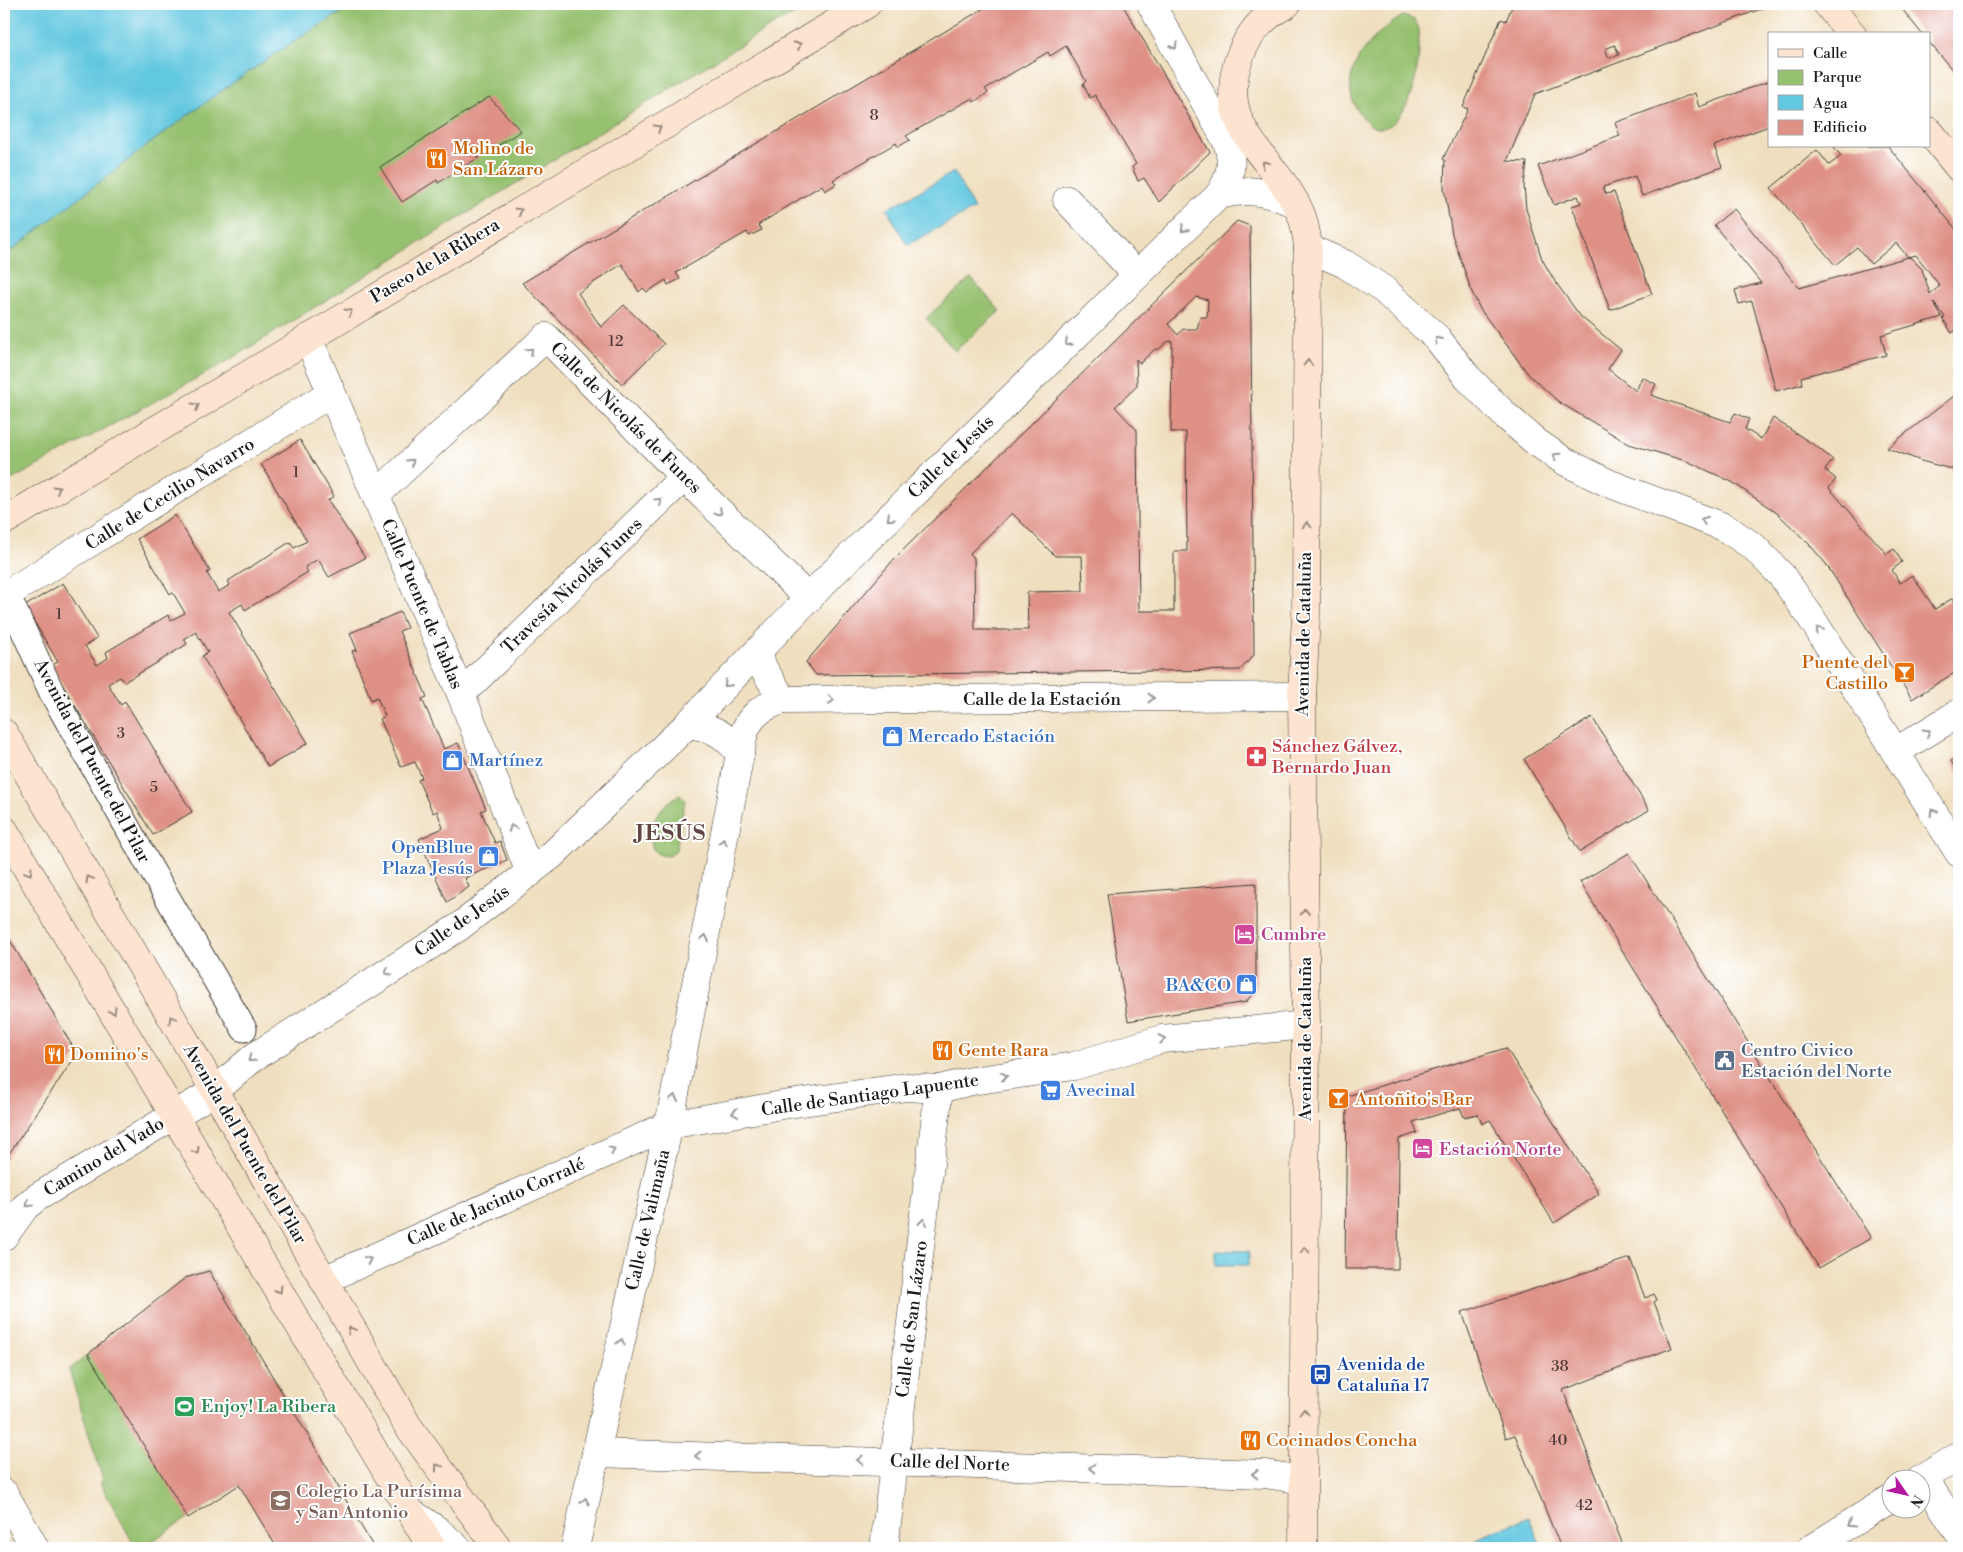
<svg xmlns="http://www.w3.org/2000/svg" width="1963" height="1552" viewBox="0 0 1963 1552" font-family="'Libre Bodoni',serif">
<rect width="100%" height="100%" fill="#fff"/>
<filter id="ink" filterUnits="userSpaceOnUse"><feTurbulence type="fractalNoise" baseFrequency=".02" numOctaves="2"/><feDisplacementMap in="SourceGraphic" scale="10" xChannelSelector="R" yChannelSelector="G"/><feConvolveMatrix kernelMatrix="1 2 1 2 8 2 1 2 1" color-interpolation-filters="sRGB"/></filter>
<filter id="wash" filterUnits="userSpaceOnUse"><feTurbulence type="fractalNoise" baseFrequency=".0096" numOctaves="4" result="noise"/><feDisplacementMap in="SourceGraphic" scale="20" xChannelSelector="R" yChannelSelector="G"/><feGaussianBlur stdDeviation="1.12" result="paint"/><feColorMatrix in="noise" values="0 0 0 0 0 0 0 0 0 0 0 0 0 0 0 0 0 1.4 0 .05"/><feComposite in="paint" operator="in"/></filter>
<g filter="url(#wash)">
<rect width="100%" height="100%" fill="#f0dfbf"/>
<g fill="#96c16f" stroke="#596e46">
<path d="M355 4H814L773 25 221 365 4 484V256C118 168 230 77 355 4Z"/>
<path d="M1403 16 1415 20C1427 45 1412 131 1378 128 1369 127 1365 119 1360 114 1332 76 1371 34 1403 16Z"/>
<path d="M971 278 1000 311 955 351 926 318Z"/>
<path d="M680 795 685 800 676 850 670 856C651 856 650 846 653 830 654 826 654 819 657 815 661 808 672 798 680 795Z"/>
<path d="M209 1271 312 1442 239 1485 141 1548H136L100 1483 103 1480 69 1370 185 1278Z"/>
</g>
<g fill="#62c7e0" stroke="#3f727e">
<path d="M4 4H355C230 77 118 168 4 256Z"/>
<path d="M954 172 974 209 907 245 887 209Z"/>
<path d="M1216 1250 1249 1251V1265H1216Z"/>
<path d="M1529 1517 1541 1546 1534 1548H1480L1476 1539Z"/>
</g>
<g id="blocks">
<g fill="#df9186" fill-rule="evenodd">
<path d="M991 4H1122L1210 152 1159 202 1144 178 1138 181 1132 167 1136 164 1095 95 1090 98 1083 84 1086 81 1066 46 1050 56 1048 52 985 89 988 93 974 102 972 98 906 136 910 140 898 147 896 143 833 180 836 184 825 191 822 185 758 225 762 230 749 236 747 232 676 273 680 279 668 285 666 280 647 292 643 288 639 292 622 264 578 293 601 327 624 305 664 344 622 384 522 283Z"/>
<path d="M1513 4H1774L1535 94 1507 161 1527 162 1524 186 1526 209 1542 259 1554 280 1581 317 1621 350 1608 369 1636 391 1642 377 1656 384 1651 395 1730 422 1735 413 1749 419 1745 429 1761 439 1773 418 1817 447 1833 460 1825 470 1836 479 1829 488 1887 554 1894 549 1902 562 1892 570 1900 583 1912 575 1935 609 1953 598 1959 608V670L1912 699 1826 564 1810 545 1777 513 1732 482 1689 462 1629 444 1559 402 1529 375 1480 309 1471 290 1452 234 1444 188 1445 160 1443 159 1468 109 1463 107 1501 19 1506 21ZM1615 45 1619 55 1609 58 1605 49Z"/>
<path d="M1898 4H1959V78L1929 42V34H1922Z"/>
<path d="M1769 81V126L1714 146 1722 167 1642 196 1635 176 1603 187 1606 194 1614 192 1652 294 1610 310 1572 206 1581 203 1578 196 1554 205 1538 166 1620 136 1615 123 1695 93 1699 107Z"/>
<path d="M489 97 521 131 438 183 437 180 402 202 380 167Z"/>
<path d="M1833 146H1888L1959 233V328L1952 333 1943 319 1945 317 1933 302 1942 317 1881 335 1886 355 1801 377 1802 384 1776 391 1752 301 1739 304 1735 290 1761 283 1714 225 1734 209 1799 288 1908 257 1896 243 1871 264 1857 247 1835 265 1771 188 1817 150 1829 165 1841 156ZM1916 255 1940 286 1930 294 1922 269 1911 258 1908 257Z"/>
<path d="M1237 221 1250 226 1254 655 1240 670 816 675 806 662 895 558ZM1196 297 1208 300 1207 317H1200L1197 329H1183L1178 335 1168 324ZM1172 341 1171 432H1186L1187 551H1174V611H1139L1137 430 1115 407 1137 386 1136 359 1140 363 1156 348 1158 350 1167 342ZM1012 513 1055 556H1082L1083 591 1027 592 1028 630H975L974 558 970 553Z"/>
<path d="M1959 392V471L1921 461 1887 448Z"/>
<path d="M300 440 334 496 328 500 365 558 329 577 318 559 305 567 308 572 245 610 242 604 229 612 308 743 268 767 202 656 208 652 196 632 184 639 187 644 155 664 124 682 120 677 108 684 121 705 125 701 192 812 153 835 51 666 58 662 25 606 63 583 97 638 85 646 97 665 108 658 106 652 168 615 171 620 185 613 173 593 170 594 137 539 175 515 210 571 207 573 218 592 230 585 228 581 290 542 294 548 307 541 261 464Z"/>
<path d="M400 612 407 628 399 631 427 697 422 699 444 749 458 743 486 809 481 811 495 843 500 841 507 860 465 878 469 887 447 902 419 839 443 828 437 811 433 813 418 780 422 778 415 762 401 767 380 719 385 716 377 697 371 700 352 651 357 650 350 633Z"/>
<path d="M1592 717 1649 810 1580 852 1524 759Z"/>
<path d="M1959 756V774L1951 761Z"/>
<path d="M1629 853 1871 1238 1819 1268 1580 882Z"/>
<path d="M1256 883V989L1246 1002 1128 1021 1107 894Z"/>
<path d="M4 930 77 1054 4 1161V1057L9 1050 4 1041Z"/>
<path d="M1506 1048 1599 1194 1554 1223 1490 1120 1482 1124 1478 1114 1464 1117 1460 1108 1413 1122 1417 1133 1399 1139 1398 1269H1345L1347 1096Z"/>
<path d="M1630 1258 1645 1298 1654 1294 1657 1300 1654 1302 1672 1348 1563 1390 1624 1548H1561L1515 1435 1506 1438 1462 1312Z"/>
<path d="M209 1271 312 1442 374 1548H277L239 1485 188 1518 88 1354 185 1278Z"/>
</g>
</g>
</g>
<g filter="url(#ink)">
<use href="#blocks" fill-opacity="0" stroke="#3c3934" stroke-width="1"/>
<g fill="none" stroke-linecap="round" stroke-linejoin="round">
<defs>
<path id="pedestrian" d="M7 594 52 693 148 864 244 1029"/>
<g id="minor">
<path d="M1219 195C1250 187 1266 192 1295 203"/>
<path d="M1067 200 1137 275"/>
<path d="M1308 248 1345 264 1384 290 1437 338 1468 378 1506 416 1536 442 1564 461 1608 483 1724 527 1754 547 1782 576 1810 616 1959 853"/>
<path d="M308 338 461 694 530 873"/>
<path d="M376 495 546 337 684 477 809 599"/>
<path d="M7 594 331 393"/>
<path d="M759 652 762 666 783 700"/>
<path d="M461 694 684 477"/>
<path d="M688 724C714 728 723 733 740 753"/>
<path d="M1895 752 1959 713"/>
<path d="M4 1236 25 1207 36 1198 215 1091 254 1057 459 927 552 855 688 724 828 578 1219 195C1231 177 1234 162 1227 142L1151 4"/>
<path d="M324 1280 669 1125 782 1105 907 1087 939 1089 972 1081 1074 1066 1162 1039 1306 1025"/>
<path d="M596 1453 1265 1474 1303 1480"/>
<path d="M1924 1478 1959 1533"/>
<path d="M1920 1480 1959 1456"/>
<path d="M4 1493 35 1548"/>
<path d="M412 1513 437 1530 457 1548"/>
<path d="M575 1548 669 1125 744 733C751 714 764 706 783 700L1302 696"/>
<path d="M884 1548 939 1089"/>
<path d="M1812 1548 1890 1499"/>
</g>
<g id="secondary">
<path d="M1287 4C1265 15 1249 32 1240 56 1212 130 1276 156 1301 214 1305 225 1307 236 1308 248L1306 615 1302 696 1306 1025 1303 1548"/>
<path d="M1827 4 1852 34"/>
<path d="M1929 131 1959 168"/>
<path d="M4 521 867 4"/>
<path d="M4 733 215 1091 408 1426 498 1548"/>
<path d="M4 830 432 1548"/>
</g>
</defs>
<use href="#pedestrian" stroke="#3c3934" stroke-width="27"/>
<use href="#minor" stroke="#3c3934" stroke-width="29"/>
<use href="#secondary" stroke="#3c3934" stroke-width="29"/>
<use href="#pedestrian" stroke="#fff" stroke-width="25"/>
<use href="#minor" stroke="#fff" stroke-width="28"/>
<use href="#secondary" stroke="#fde4d0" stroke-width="28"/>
</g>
<defs><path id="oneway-chevron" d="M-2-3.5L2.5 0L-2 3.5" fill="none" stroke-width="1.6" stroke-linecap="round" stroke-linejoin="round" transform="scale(1.25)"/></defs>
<g stroke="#988a7f">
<use href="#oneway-chevron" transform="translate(798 45) rotate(-31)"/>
<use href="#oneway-chevron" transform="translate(658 128) rotate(-31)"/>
<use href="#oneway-chevron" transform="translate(1265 164) rotate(-128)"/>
<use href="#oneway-chevron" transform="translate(519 211) rotate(-31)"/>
<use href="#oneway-chevron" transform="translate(349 312) rotate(-32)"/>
<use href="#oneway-chevron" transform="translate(1308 363) rotate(-90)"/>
<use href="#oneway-chevron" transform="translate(196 406) rotate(-31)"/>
<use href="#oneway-chevron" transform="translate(57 489) rotate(-30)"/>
<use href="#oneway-chevron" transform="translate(1307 525) rotate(-90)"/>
<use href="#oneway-chevron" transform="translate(29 872) rotate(59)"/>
<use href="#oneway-chevron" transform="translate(89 879) rotate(-121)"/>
<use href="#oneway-chevron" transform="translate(1305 912) rotate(-91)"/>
<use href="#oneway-chevron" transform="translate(113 1011) rotate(59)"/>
<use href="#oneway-chevron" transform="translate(172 1019) rotate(-121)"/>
<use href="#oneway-chevron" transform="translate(196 1151) rotate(59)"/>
<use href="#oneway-chevron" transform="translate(1305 1250) rotate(-90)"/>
<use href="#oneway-chevron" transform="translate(279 1290) rotate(59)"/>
<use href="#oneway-chevron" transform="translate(351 1330) rotate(-119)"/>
<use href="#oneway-chevron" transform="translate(1304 1412) rotate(-90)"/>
<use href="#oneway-chevron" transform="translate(438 1467) rotate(-127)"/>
</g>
<g stroke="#999">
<use href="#oneway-chevron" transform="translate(1174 46) rotate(61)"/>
<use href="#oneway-chevron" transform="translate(1184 229) rotate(135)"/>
<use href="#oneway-chevron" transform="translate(1438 340) rotate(-131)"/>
<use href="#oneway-chevron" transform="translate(1068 343) rotate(136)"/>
<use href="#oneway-chevron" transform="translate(530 351) rotate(-43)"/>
<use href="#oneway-chevron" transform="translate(1556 456) rotate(-145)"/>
<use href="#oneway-chevron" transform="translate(411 462) rotate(-43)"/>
<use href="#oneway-chevron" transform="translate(659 501) rotate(-44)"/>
<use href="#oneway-chevron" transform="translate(719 512) rotate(44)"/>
<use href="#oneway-chevron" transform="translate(890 518) rotate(136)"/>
<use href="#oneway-chevron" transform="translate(1704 520) rotate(-159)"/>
<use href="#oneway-chevron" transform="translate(1819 630) rotate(-122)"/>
<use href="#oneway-chevron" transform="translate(727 684) rotate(135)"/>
<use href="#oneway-chevron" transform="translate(1151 698)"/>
<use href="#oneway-chevron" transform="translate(831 700)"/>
<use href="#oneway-chevron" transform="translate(1927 732) rotate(-31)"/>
<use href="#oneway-chevron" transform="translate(1933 812) rotate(-122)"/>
<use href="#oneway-chevron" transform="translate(512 828) rotate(-111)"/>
<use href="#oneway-chevron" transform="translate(723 842) rotate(-79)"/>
<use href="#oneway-chevron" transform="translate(705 938) rotate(-79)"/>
<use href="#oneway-chevron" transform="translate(388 972) rotate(148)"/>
<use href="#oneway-chevron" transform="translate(1162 1039) rotate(-11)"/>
<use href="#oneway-chevron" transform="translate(251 1059) rotate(141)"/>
<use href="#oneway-chevron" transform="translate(1004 1076) rotate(-9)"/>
<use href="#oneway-chevron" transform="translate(674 1098) rotate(-79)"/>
<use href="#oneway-chevron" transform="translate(735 1113) rotate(170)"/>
<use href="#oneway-chevron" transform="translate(612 1150) rotate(-24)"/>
<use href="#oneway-chevron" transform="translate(29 1204) rotate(136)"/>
<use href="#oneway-chevron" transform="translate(923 1222) rotate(-83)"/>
<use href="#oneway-chevron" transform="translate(368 1260) rotate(-24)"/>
<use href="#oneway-chevron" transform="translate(621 1342) rotate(-77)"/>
<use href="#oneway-chevron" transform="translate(698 1456) rotate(-179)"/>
<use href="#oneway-chevron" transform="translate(860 1460) rotate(-179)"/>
<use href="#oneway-chevron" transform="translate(1092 1468) rotate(-178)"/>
<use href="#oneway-chevron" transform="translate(1255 1474) rotate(-178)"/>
<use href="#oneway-chevron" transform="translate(585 1501) rotate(-78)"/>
<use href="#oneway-chevron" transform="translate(1851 1524) rotate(148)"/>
</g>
</g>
<defs>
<symbol id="restaurant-square" viewBox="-11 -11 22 22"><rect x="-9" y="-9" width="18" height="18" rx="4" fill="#e8710a" stroke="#fff"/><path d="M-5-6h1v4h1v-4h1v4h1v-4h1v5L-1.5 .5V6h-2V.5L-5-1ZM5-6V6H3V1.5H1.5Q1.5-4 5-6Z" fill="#fff"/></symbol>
<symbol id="bar-square" viewBox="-11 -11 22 22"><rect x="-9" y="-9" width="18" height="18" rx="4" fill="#e8710a" stroke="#fff"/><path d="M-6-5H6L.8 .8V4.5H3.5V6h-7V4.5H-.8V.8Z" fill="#fff"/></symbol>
<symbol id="shop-square" viewBox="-11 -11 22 22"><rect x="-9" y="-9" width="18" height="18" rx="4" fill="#3f7fe0" stroke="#fff"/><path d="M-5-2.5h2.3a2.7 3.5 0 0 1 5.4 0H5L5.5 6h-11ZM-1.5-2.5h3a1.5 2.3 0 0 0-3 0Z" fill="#fff"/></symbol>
<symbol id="pharmacy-square" viewBox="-11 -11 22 22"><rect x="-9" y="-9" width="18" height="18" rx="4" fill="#e0444e" stroke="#fff"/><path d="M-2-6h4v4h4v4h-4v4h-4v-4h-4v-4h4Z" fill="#fff"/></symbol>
<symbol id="hotel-square" viewBox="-11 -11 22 22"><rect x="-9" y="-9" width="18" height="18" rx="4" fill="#d1479c" stroke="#fff"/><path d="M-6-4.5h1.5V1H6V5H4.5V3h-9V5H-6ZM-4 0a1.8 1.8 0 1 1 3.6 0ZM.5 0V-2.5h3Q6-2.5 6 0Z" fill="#fff"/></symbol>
<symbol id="civic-square" viewBox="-11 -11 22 22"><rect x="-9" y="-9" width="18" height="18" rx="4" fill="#5c6f8a" stroke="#fff"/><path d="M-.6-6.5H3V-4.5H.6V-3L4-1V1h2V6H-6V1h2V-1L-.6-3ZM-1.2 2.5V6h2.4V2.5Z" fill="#fff"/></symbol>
<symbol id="supermarket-square" viewBox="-11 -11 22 22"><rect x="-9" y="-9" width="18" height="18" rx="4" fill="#3f7fe0" stroke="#fff"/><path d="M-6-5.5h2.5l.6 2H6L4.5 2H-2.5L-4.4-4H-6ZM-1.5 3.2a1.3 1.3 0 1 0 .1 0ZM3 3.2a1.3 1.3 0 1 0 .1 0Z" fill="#fff"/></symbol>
<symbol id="bus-square" viewBox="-11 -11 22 22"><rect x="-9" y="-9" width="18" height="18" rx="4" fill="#1a4fb4" stroke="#fff"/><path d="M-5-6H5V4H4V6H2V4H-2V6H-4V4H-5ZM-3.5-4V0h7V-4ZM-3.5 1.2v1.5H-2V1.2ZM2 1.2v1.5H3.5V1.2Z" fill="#fff"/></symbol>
<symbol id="stadium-square" viewBox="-11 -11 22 22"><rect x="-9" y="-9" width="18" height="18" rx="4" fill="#2e9e5b" stroke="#fff"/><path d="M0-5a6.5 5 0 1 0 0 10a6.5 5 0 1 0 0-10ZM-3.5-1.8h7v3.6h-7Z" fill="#fff"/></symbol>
<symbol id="school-square" viewBox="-11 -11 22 22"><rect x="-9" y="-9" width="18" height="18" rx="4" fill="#8d6e63" stroke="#fff"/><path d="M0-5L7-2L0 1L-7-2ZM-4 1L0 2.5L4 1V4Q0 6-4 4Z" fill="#fff"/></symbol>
</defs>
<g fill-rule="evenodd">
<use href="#restaurant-square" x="424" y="146" width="25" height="25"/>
<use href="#bar-square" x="1892" y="660" width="25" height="25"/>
<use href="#shop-square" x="880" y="724" width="25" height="25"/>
<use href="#pharmacy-square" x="1244" y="744" width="25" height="25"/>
<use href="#shop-square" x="440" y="748" width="25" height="25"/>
<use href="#shop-square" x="476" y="844" width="25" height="25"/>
<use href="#hotel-square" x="1232" y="922" width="25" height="25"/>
<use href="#shop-square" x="1234" y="972" width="25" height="25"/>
<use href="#restaurant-square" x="930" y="1038" width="25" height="25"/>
<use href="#restaurant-square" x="42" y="1042" width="25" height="25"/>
<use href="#civic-square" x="1712" y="1048" width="25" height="25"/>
<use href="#supermarket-square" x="1038" y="1078" width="25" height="25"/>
<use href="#bar-square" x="1326" y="1086" width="25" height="25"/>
<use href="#hotel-square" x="1410" y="1136" width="25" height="25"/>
<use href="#bus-square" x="1308" y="1362" width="25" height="25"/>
<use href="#stadium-square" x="172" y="1394" width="25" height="25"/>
<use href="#restaurant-square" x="1238" y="1428" width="25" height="25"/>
<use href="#school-square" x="268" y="1488" width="25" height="25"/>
</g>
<g text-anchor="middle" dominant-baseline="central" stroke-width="4" stroke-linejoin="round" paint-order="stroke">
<g font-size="15" fill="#4d3936">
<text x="874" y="115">8</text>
<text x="616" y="341">12</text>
<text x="296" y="472">1</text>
<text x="59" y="614">1</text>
<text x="121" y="733">3</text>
<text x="154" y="787">5</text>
<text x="1560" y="1366">38</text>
<text x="1558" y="1440">40</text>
<text x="1584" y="1505">42</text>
</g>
<g font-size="18" fill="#c56008" stroke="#fff" text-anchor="start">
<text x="453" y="148">Molino de<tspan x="453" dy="21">San Lázaro</tspan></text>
<text x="1888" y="662" text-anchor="end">Puente del<tspan x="1888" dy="21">Castillo</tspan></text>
<text x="958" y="1050">Gente Rara</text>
<text x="70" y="1054">Domino's</text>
<text x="1355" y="1099">Antoñito's Bar</text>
<text x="1266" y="1440">Cocinados Concha</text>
</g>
<g font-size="18" fill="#1c1c1c" stroke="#fff">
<text transform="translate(435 261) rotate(-31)">Paseo de la Ribera</text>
<text transform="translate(626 418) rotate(45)">Calle de Nicolás de Funes</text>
<text transform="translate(951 457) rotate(-44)">Calle de Jesús</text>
<text transform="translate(170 494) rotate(-32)">Calle de Cecilio Navarro</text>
<text transform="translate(572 586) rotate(-44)">Travesía Nicolás Funes</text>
<text transform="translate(422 604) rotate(67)">Calle Puente de Tablas</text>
<text transform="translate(1304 634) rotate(-89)">Avenida de Cataluña</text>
<text x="1042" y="699">Calle de la Estación</text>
<text transform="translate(92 761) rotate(62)">Avenida del Puente del Pilar</text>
<text transform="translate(462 921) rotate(-35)">Calle de Jesús</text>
<text transform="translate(1305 1039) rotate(-90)">Avenida de Cataluña</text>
<text transform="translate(870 1095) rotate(-8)">Calle de Santiago Lapuente</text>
<text transform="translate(245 1144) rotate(60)">Avenida del Puente del Pilar</text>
<text transform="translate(104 1157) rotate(-31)">Camino del Vado</text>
<text transform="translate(496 1202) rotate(-24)">Calle de Jacinto Corralé</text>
<text transform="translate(648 1220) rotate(-77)">Calle de Valimaña</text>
<text transform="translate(912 1319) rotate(-83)">Calle de San Lázaro</text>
<text transform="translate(950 1463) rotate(2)">Calle del Norte</text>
</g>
<g font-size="18" fill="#366cbe" stroke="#fff" text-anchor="start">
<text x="908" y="736">Mercado Estación</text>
<text x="469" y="760">Martínez</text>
<text x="473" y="847" text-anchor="end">OpenBlue<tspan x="473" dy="21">Plaza Jesús</tspan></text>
<text x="1231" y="985" text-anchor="end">BA&amp;CO</text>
<text x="1066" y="1090">Avecinal</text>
</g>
<g font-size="18" fill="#be3a42" stroke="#fff" text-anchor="start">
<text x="1272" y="746">Sánchez Gálvez,<tspan x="1272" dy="21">Bernardo Juan</tspan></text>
</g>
<g font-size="18" fill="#b23c85" stroke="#fff" text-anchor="start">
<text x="1261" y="934">Cumbre</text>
<text x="1439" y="1149">Estación Norte</text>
</g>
<g font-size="18" fill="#4e5e75" stroke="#fff" text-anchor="start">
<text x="1741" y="1050">Centro Civico<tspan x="1741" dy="21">Estación del Norte</tspan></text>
</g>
<g font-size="18" fill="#164399" stroke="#fff" text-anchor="start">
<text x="1337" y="1364">Avenida de<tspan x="1337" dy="21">Cataluña 17</tspan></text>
</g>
<g font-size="18" fill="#27864d" stroke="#fff" text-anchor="start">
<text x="201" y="1406">Enjoy! La Ribera</text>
</g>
<g font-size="18" fill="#785e54" stroke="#fff" text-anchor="start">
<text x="296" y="1491">Colegio La Purísima<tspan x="296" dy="21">y San Antonio</tspan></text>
</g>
<g font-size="22" font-weight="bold" letter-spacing="1" fill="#604541" stroke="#fff">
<text x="671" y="833">JESÚS</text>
</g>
</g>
<rect width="1963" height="1552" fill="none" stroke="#fff" stroke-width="20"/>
<rect x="1768" y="32" width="162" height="115" fill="#ffffff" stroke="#a4a4a4"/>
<rect x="1778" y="49" width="25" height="8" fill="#fde4d0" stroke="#a4a4a4"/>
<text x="1813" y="58" font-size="15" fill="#1c1c1c">Calle</text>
<rect x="1778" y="70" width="25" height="15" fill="#96c16f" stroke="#a4a4a4"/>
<text x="1813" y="82" font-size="15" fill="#1c1c1c">Parque</text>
<rect x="1778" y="95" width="25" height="15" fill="#62c7e0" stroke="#a4a4a4"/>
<text x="1813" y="108" font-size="15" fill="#1c1c1c">Agua</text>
<rect x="1778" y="120" width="25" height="15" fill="#df9186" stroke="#a4a4a4"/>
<text x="1813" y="132" font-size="15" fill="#1c1c1c">Edificio</text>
<g transform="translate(1906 1494) rotate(124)"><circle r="24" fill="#ffffff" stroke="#a4a4a4"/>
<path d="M0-4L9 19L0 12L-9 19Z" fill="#b5179e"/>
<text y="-8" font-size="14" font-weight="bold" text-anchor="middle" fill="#1c1c1c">N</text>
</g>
</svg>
